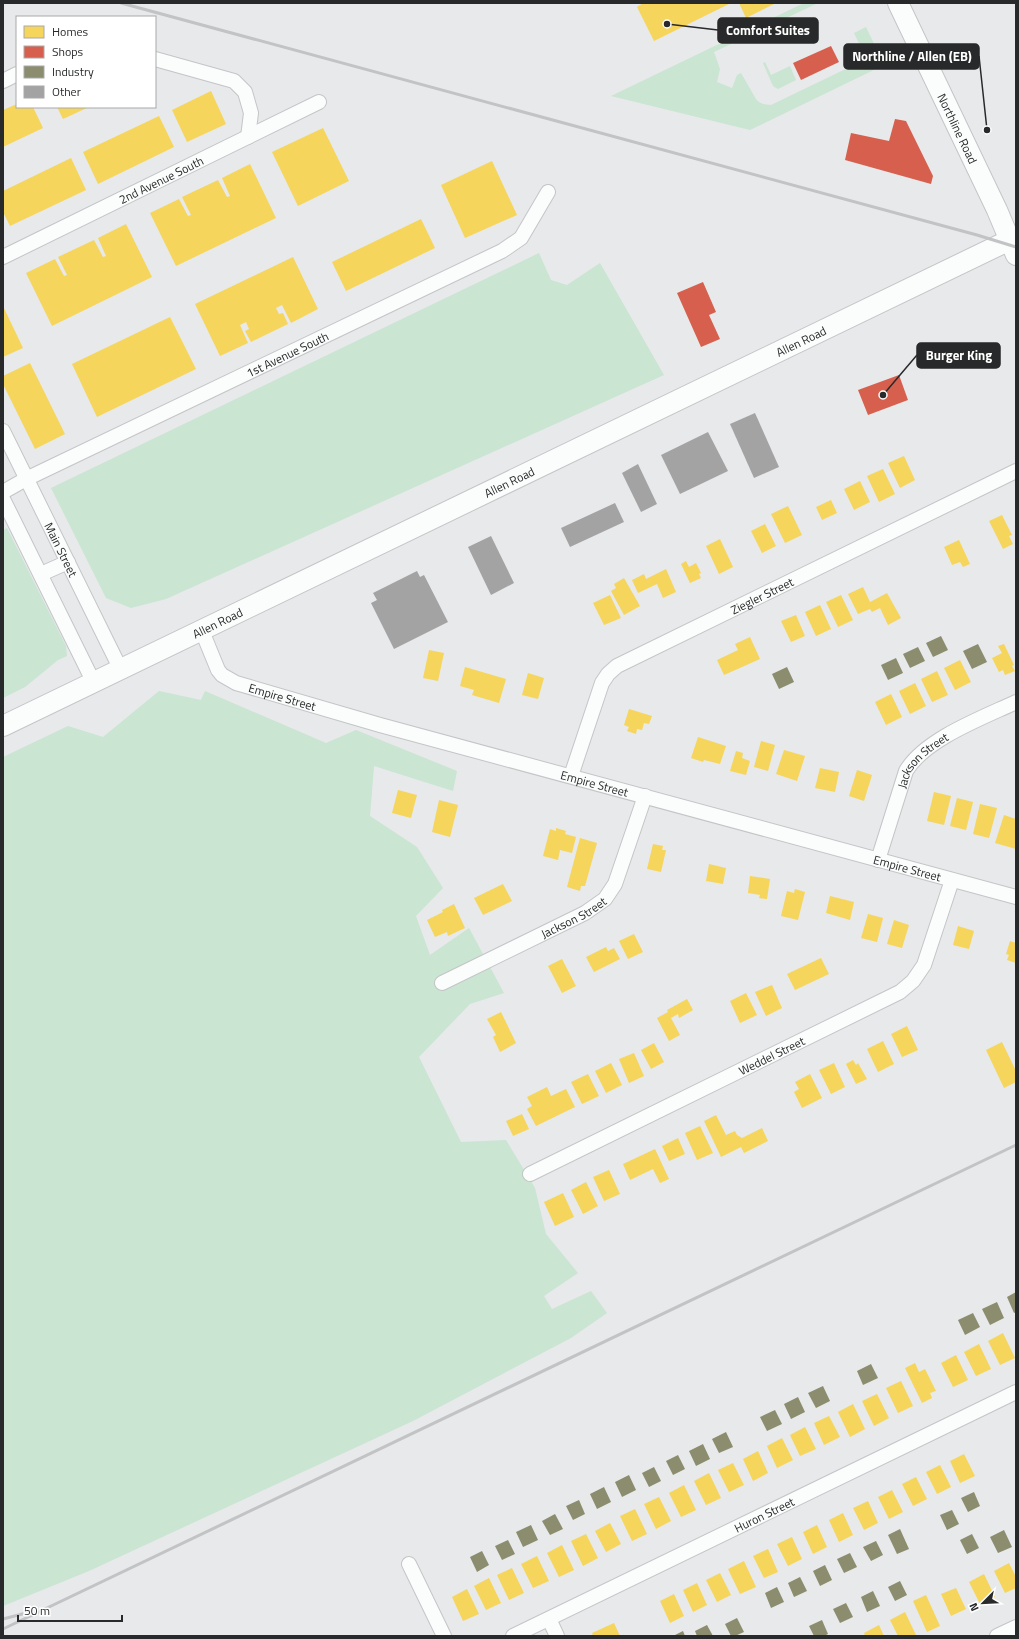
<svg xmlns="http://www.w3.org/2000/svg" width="1019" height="1639" viewBox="0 0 1019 1639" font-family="'Titillium Web',sans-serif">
<rect width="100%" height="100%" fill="#e7e9eb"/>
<g fill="#cae5d1">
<path d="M804 3H818L714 52 720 69 717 82 732 88 737 75 741 73 756 99C760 104 765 105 771 105L854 65C867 54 860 46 854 33L866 27 884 65 750 130 611 96Z"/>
<path d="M765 62 771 75 790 66 796 80 778 89 773 86 763 63Z"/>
<path d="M539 253 551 280 567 285 600 263 664 375 166 599 131 608 106 598 51 488Z"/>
<path d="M7 528 66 646 67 656 58 660 25 687 3 698V530Z"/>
<path d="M159 691 201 700 205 691 326 743 356 730 457 771 453 791 374 766 370 816 417 847 443 888 416 916 430 955 469 928 504 993 470 1004 419 1057 461 1142 506 1140 535 1188 546 1234 578 1273 544 1296 552 1309 591 1291 607 1313 571 1338 413 1421 89 1571 3 1606V757L68 726 103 737Z"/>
</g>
<g fill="#f6d55c">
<path d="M643 3H731L654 41 637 7Z"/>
<path d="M739 3H776L746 18Z"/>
<path d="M211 91 226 124 187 142 172 110Z"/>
<path d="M17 104V107H33L43 128 3 147V110Z"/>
<path d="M57 107H89L63 119Z"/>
<path d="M159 116 174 147 98 184 83 152Z"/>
<path d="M323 128 349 181 298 206 272 152Z"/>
<path d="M71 158 86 190 10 226 3 212V191Z"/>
<path d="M492 161 517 215 465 238 441 185Z"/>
<path d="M250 164 276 218 176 266 150 213 179 199 188 216 191 215 182 197 218 180 227 197 230 196 222 178Z"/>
<path d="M421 219 435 248 346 291 332 262Z"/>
<path d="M126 224 152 277 52 326 26 273 55 259 64 276 67 275 58 257 94 240 103 257 106 256 98 238Z"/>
<path d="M293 257 318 309 291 323 282 305 276 308 279 314 283 313 288 324 251 342 245 331 249 329 246 322 240 325 248 343 220 356 195 304Z"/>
<path d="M3 306 23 348 3 357Z"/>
<path d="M170 317 196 369 97 417 72 364Z"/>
<path d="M30 363 65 434 35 449 3 384V376Z"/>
<path d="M904 456 915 480 900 488 888 463Z"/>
<path d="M883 469 895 494 879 502 867 476Z"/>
<path d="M860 481 870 502 854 510 844 489Z"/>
<path d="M831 500 837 513 822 520 816 507Z"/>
<path d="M788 506 802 535 785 543 771 514Z"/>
<path d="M1002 515 1012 535 1009 536 1013 544 1003 549 989 521Z"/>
<path d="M765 524 776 546 762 553 751 531Z"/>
<path d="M720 539 733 567 719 574 706 546Z"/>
<path d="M959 540 970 564 963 567 960 562 952 565 944 547Z"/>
<path d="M686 561 689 567 696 563 701 573 699 574 701 578 690 583 681 564Z"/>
<path d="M666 569 676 592 663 598 657 584 638 593 632 580 644 574 646 579Z"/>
<path d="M624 578 640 606 624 615 611 591 616 588 614 584Z"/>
<path d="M863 587 870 602 887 593 901 618 888 625 880 608 872 612 870 609 858 614 848 594Z"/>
<path d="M610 595 621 618 604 625 593 603Z"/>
<path d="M841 595 853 620 838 627 826 602Z"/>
<path d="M820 605 831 629 816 636 805 612Z"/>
<path d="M796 615 805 636 791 642 781 621Z"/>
<path d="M750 637 760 659 724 675 717 660 738 650 735 644Z"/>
<path d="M1004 644 1014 665 1012 666 1015 671 1005 675 1003 670 999 672 992 658 1002 653 998 646Z"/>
<path d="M429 650 444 653 438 681 423 678Z"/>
<path d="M960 660 971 682 955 690 944 668Z"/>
<path d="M465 667 506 679 499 703 472 695 474 690 460 686Z"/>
<path d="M937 671 948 695 932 702 921 679Z"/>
<path d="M528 673 544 678 538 699 522 695Z"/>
<path d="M915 683 926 706 910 714 899 691Z"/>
<path d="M891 694 902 717 886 725 875 702Z"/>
<path d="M629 709 652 716 649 724 644 723 642 730 637 729 636 734 627 731 629 727 624 725Z"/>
<path d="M698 737 726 746 720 764 704 760 703 762 691 758Z"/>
<path d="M761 741 775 745 768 771 754 767Z"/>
<path d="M784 750 805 756 797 781 776 774Z"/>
<path d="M736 751 743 753 742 758 750 761 746 775 730 771Z"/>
<path d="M820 768 839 772 835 792 815 788Z"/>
<path d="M857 770 872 775 864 801 849 796Z"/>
<path d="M398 790 417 795 411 818 392 813Z"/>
<path d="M934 792 951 796 944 825 927 821Z"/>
<path d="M957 798 973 802 966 830 950 826Z"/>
<path d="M439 800 458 805 450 837 432 832Z"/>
<path d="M980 804 997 808 989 838 973 834Z"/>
<path d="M1004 815 1016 819 1015 829H1016V849L995 843Z"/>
<path d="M556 828 566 831 565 834 576 837 572 853 560 850 558 860 543 856 550 829 556 831Z"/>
<path d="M580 838 597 843 585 886H581L580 891 567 887Z"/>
<path d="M653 844 663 846 662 850H666L661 872 647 869Z"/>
<path d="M709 864 726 868 723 884 706 881Z"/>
<path d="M750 876 770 879 767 899 759 898 760 895 748 893Z"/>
<path d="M503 884 512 901 483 915 474 898Z"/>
<path d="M795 889 805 892 798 920 781 916 787 891 794 893Z"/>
<path d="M830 896 854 902 850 920 826 913Z"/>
<path d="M454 904 465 928 448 936 447 932 435 937 427 920 443 912 442 910Z"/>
<path d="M868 914 883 918 877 942 861 938Z"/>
<path d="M894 920 909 925 902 948 887 944Z"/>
<path d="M958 926 974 931 969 949 953 945Z"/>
<path d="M634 934 643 952 628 959 619 941Z"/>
<path d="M1010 941 1016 943V963L1007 960 1009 955 1006 954Z"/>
<path d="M606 947 608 951 614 948 620 959 594 972 586 957Z"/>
<path d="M821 958 829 974 795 990 787 974Z"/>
<path d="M562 959 576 986 562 993 548 966Z"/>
<path d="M772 985 782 1008 766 1016 755 992Z"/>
<path d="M746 993 757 1015 740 1023 730 1001Z"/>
<path d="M687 999 693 1010 679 1018 678 1014 671 1018 680 1035 669 1041 657 1018 668 1012 667 1010Z"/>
<path d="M501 1012 516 1043 500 1052 493 1037 496 1035 487 1019Z"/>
<path d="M907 1026 918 1050 902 1057 891 1034Z"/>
<path d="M883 1041 894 1064 878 1072 867 1049Z"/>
<path d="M1002 1042 1016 1071V1082L1004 1088 986 1050Z"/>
<path d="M654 1043 664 1062 651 1069 641 1050Z"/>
<path d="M634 1053 644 1076 629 1083 619 1059Z"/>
<path d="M853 1060 856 1065 858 1063 867 1079 856 1084 846 1064Z"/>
<path d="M611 1063 622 1085 606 1093 595 1071Z"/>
<path d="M834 1063 845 1087 831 1094 819 1070Z"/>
<path d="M588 1074 599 1096 582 1104 571 1082Z"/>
<path d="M810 1074 822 1098 802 1108 794 1092 799 1089 795 1082Z"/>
<path d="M547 1087 551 1096 566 1089 575 1107 536 1126 527 1109 532 1106 527 1097Z"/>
<path d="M522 1114 529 1129 513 1136 506 1121Z"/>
<path d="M716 1115 726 1135 735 1131 737 1135 742 1138 762 1128 768 1141 744 1153 741 1147 721 1157 704 1121Z"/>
<path d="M700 1126 713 1153 697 1160 685 1133Z"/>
<path d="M678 1138 685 1154 669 1161 662 1146Z"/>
<path d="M655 1149 669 1179 660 1183 653 1169 630 1180 623 1164Z"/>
<path d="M609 1170 620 1194 604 1201 593 1177Z"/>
<path d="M586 1182 598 1206 583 1214 571 1190Z"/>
<path d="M563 1193 574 1217 555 1226 544 1202Z"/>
<path d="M1003 1333 1015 1358 1000 1365 988 1341Z"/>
<path d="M979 1344 991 1369 976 1376 964 1352Z"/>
<path d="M956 1355 968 1380 953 1387 941 1363Z"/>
<path d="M915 1363 919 1372 925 1369 936 1391 930 1393 932 1398 922 1403 905 1368Z"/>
<path d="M901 1381 913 1406 898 1413 886 1388Z"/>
<path d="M877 1394 889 1418 874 1426 862 1401Z"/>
<path d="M853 1404 865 1429 850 1437 838 1412Z"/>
<path d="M829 1416 840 1437 824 1445 814 1423Z"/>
<path d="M805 1427 816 1449 800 1456 790 1435Z"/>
<path d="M782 1438 793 1460 777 1468 767 1446Z"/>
<path d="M758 1451 768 1473 753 1481 743 1459Z"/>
<path d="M964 1454 975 1476 960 1483 950 1461Z"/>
<path d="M733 1463 744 1485 729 1492 718 1470Z"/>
<path d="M940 1465 951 1487 937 1494 926 1472Z"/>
<path d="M709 1473 721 1498 706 1505 694 1481Z"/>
<path d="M916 1477 927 1499 913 1506 902 1484Z"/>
<path d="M684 1485 696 1510 681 1517 669 1493Z"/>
<path d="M892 1490 903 1512 889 1519 878 1497Z"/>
<path d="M659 1497 671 1521 656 1529 644 1504Z"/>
<path d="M868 1501 878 1523 864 1530 853 1508Z"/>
<path d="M635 1509 647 1534 632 1541 620 1516Z"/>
<path d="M843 1513 853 1535 839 1542 829 1520Z"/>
<path d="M610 1523 621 1544 606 1552 595 1531Z"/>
<path d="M817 1525 827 1547 813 1554 803 1532Z"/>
<path d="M586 1534 598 1558 583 1566 571 1541Z"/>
<path d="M792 1537 802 1559 788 1566 777 1544Z"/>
<path d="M562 1545 574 1570 559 1577 547 1553Z"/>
<path d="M768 1549 778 1572 764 1578 753 1556Z"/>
<path d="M537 1556 549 1581 533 1588 521 1564Z"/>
<path d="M744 1561 756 1587 740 1594 728 1569Z"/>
<path d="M1009 1563 1016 1577V1588L1005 1593 994 1571Z"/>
<path d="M512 1568 524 1593 509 1600 497 1575Z"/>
<path d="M720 1573 731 1595 717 1602 706 1580Z"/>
<path d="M984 1574 995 1597 980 1604 969 1582Z"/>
<path d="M489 1578 501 1603 486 1610 474 1586Z"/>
<path d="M697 1583 707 1605 693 1612 683 1590Z"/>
<path d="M956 1588 966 1609 951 1616 941 1594Z"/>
<path d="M467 1589 479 1614 463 1621 452 1597Z"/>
<path d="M674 1594 684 1616 670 1623 660 1601Z"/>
<path d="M926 1595 940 1626 927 1632 913 1601Z"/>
<path d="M905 1612 916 1635 914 1636H898L890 1620Z"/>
<path d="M614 1623 620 1636H593L592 1633Z"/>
<path d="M879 1625 884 1636H865L864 1633Z"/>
</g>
<g fill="#d6604d">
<path d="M831 46 839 62 801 80 793 63Z"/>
<path d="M895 119 906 121 933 176 931 184 845 160 851 133 889 141Z"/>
<path d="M703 282 716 312 709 315 720 339 701 347 677 293Z"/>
<path d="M899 375 908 400 868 415 858 390Z"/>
</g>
<g fill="#8c8c6e">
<path d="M941 636 948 650 933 657 926 643Z"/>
<path d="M978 644 987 662 972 669 963 651Z"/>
<path d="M918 647 925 661 910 668 903 654Z"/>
<path d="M896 658 903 673 888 680 881 665Z"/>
<path d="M787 667 794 682 779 689 772 674Z"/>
<path d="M1016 1292V1312L1014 1313 1007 1297Z"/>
<path d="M997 1302 1004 1318 990 1325 982 1309Z"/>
<path d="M973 1313 980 1327 965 1335 958 1320Z"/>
<path d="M871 1364 878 1378 863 1385 857 1371Z"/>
<path d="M823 1386 830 1401 816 1408 808 1393Z"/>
<path d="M798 1397 805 1412 791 1419 784 1404Z"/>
<path d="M775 1410 782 1424 767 1431 760 1417Z"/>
<path d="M726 1432 733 1447 719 1453 712 1439Z"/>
<path d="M703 1444 710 1459 696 1466 689 1451Z"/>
<path d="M678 1455 685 1469 673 1475 666 1461Z"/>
<path d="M654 1467 661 1481 649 1487 642 1473Z"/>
<path d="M629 1475 636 1490 622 1497 615 1482Z"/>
<path d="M604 1487 611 1502 597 1509 590 1494Z"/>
<path d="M974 1492 980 1506 968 1512 961 1498Z"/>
<path d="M579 1500 585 1514 573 1520 566 1506Z"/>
<path d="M952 1510 959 1524 947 1530 940 1515Z"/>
<path d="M555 1514 563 1529 550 1535 542 1521Z"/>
<path d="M531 1525 538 1540 523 1547 516 1532Z"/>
<path d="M900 1529 909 1549 897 1554 888 1535Z"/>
<path d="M1004 1530 1012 1547 998 1553 990 1537Z"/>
<path d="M972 1534 979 1548 967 1554 960 1540Z"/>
<path d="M508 1540 515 1554 502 1560 495 1546Z"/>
<path d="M876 1541 883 1555 871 1561 863 1547Z"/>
<path d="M482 1551 489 1565 477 1572 470 1557Z"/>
<path d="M850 1553 857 1567 844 1573 837 1559Z"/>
<path d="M825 1565 832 1580 820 1586 813 1571Z"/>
<path d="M800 1577 807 1591 794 1597 788 1583Z"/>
<path d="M900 1581 907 1595 895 1601 888 1587Z"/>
<path d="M777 1587 784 1602 771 1608 765 1593Z"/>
<path d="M873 1591 880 1606 867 1612 861 1597Z"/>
<path d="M846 1603 853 1617 840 1623 833 1609Z"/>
<path d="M737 1618 744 1632 735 1636H731L725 1624Z"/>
<path d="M822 1620 828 1634 824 1636H814L809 1626Z"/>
<path d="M707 1625 713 1636H697L695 1631Z"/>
<path d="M683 1631 685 1636H673Z"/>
</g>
<g fill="#a3a3a4">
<path d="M755 413 779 467 754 478 730 424Z"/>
<path d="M708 432 728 471 680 494 661 455Z"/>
<path d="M638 464 657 504 641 512 622 473Z"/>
<path d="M615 503 624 522 570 547 561 528Z"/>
<path d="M491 536 514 583 491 595 468 547Z"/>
<path d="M417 571 420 577 424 575 448 622 394 649 371 603 377 600 373 593Z"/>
</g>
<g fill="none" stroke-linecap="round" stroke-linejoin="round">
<defs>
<g id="minor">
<path d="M155 59 234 81 245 92 251 113 248 137"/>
<path d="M3 81 17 74"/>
<path id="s1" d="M3 257 319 102"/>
<path id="s2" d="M3 431 120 668"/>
<path id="s3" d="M3 492 26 479 502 251 521 238 548 192"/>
<path d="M3 499 93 681"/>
<path d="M41 574 68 562"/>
<path id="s4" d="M202 631 218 670 222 675 236 683 380 725 1016 897"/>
<path id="s5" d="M571 776 602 683 608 674 617 666 1016 471"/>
<path id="s6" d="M878 860 906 771C925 739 982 718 1016 702"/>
<path id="s7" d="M442 983 585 913 605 899 615 884 645 796"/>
<path id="s8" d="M530 1174 900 992 913 981 924 965 952 880"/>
<path d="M409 1564 444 1636"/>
<path d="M549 1619 557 1636"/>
<path id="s9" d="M513 1636 1016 1392"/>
<path d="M997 1636 1016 1627"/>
</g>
<g id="secondary">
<path id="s10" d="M898 3 997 210 1016 255"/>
<path id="s11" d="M3 726 1016 237"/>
</g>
</defs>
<use href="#minor" stroke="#c4c5c7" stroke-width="16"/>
<use href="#secondary" stroke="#c4c5c7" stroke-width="22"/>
<use href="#minor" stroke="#fbfcfc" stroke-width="14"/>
<use href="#secondary" stroke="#fbfcfc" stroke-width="20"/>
<g stroke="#c2c3c4" stroke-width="3">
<path d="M121 3 977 235 1016 247"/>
<path d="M3 1619 30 1612"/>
<path d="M3 1629 1016 1145"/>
</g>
</g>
<g text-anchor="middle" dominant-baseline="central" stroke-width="4" stroke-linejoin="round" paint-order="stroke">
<g font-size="12" fill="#28292a" stroke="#fff">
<text stroke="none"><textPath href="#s10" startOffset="139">Northline Road</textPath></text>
<text stroke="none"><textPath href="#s1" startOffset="176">2nd Avenue South</textPath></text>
<text stroke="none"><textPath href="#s11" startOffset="886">Allen Road</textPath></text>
<text stroke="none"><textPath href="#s3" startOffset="316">1st Avenue South</textPath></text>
<text stroke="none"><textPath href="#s11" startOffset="562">Allen Road</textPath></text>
<text stroke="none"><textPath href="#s2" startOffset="132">Main Street</textPath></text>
<text stroke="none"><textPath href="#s5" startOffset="282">Ziegler Street</textPath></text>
<text stroke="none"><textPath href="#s11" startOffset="238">Allen Road</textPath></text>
<text stroke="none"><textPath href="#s4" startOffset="113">Empire Street</textPath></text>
<text stroke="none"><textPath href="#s6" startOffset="112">Jackson Street</textPath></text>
<text stroke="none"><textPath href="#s4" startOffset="437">Empire Street</textPath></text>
<text stroke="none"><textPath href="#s4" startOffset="761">Empire Street</textPath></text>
<text stroke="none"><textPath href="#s7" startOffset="147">Jackson Street</textPath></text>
<text stroke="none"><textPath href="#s8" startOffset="269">Weddel Street</textPath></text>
<text stroke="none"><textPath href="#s9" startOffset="279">Huron Street</textPath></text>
</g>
</g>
<path fill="none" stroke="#28292a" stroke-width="1.5" d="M667 24L718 30M987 130L979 56M883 395L917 355"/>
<g fill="#28292a" stroke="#fff" stroke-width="1.5">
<circle cx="667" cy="24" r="4"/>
<circle cx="987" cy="130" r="4"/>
<circle cx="883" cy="395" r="4"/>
</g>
<g fill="#28292a" stroke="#28292a" stroke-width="1.5">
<rect x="718" y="18" width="100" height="25" rx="4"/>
<rect x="844" y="44" width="135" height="25" rx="4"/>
<rect x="917" y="343" width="83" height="25" rx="4"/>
</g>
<g font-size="13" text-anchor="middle" font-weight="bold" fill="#fff">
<text x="768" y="35">Comfort Suites</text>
<text x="912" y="61">Northline / Allen (EB)</text>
<text x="959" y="360">Burger King</text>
</g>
<rect width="1019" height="1639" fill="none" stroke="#28292a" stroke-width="8"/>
<rect x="16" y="16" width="140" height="92" fill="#ffffff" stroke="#a9a9aa"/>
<rect x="24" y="26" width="20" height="12" fill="#f6d55c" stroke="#a9a9aa"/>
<text x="52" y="36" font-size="12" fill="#28292a">Homes</text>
<rect x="24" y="46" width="20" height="12" fill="#d6604d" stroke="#a9a9aa"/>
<text x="52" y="56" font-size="12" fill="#28292a">Shops</text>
<rect x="24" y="66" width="20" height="12" fill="#8c8c6e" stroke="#a9a9aa"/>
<text x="52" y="76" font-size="12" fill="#28292a">Industry</text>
<rect x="24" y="86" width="20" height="12" fill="#a3a3a4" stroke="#a9a9aa"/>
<text x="52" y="96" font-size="12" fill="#28292a">Other</text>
<g transform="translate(983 1603) rotate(246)" stroke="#ffffff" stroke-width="3" paint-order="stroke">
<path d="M0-3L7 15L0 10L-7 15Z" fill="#28292a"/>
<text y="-6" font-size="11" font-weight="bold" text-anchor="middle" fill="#28292a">N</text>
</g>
<path d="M18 1615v6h104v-6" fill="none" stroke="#28292a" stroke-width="2"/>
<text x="24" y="1615" font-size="12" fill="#28292a" stroke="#ffffff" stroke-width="3" paint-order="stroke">50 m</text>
</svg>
